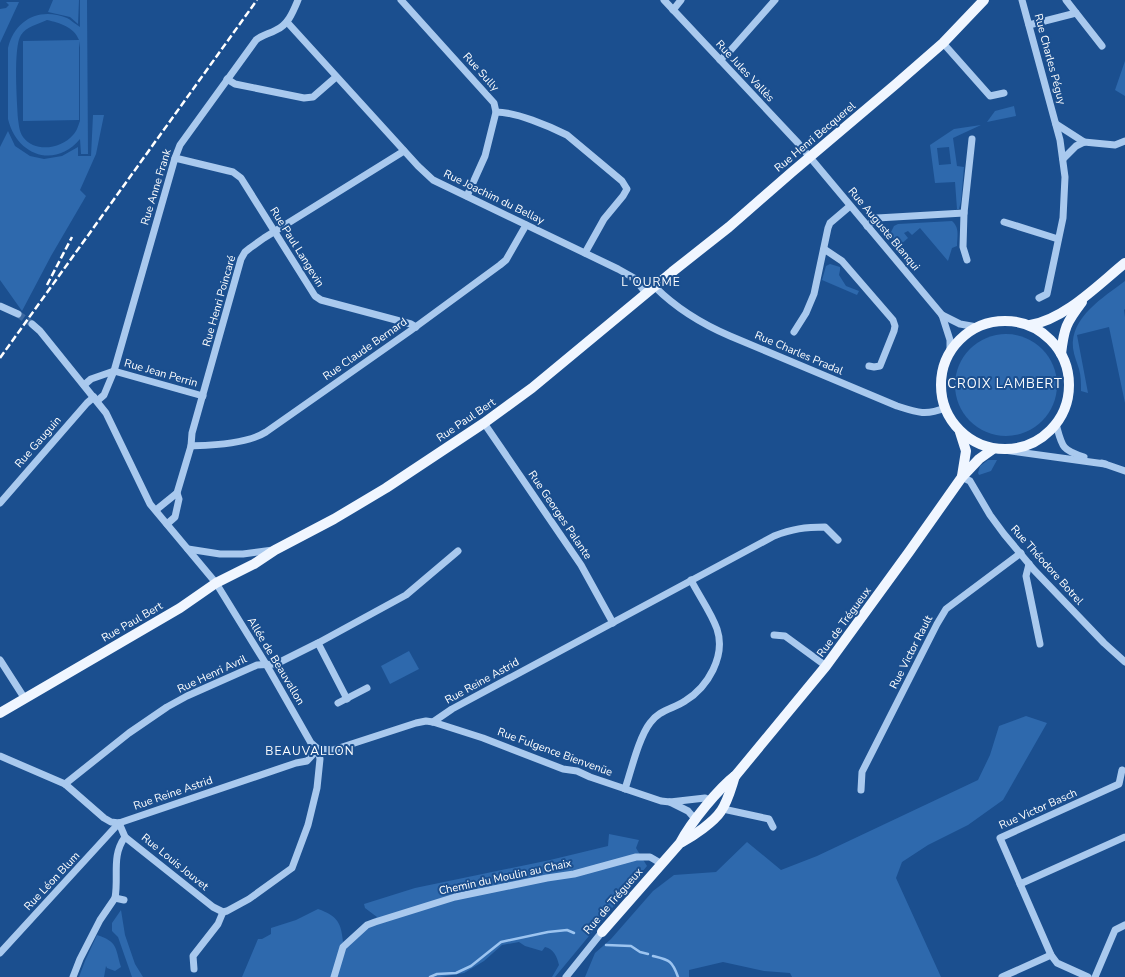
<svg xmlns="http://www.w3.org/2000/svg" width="1125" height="977" viewBox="0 0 1125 977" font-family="'Nunito Sans',sans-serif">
<rect width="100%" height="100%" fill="#1b4f8f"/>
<g fill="#2e69ad" fill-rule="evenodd">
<path d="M53 0H79L78 24 70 17 48 12Z"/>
<path d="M80 0H87L88 154H81L80 139C55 169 17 156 8 119V48C15 20 39 7 67 18 71 20 75 24 80 27ZM47 20C60 23 74 27 79 40L23 41V121L79 120V41L80 48V121C78 126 77 131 73 135 61 149 35 153 23 137 19 131 19 125 18 119 17 102 13 47 21 35 26 27 38 24 47 20Z"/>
<path d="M6 2H19L0 43V9L6 8 9 5Z"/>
<path d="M1125 61V96L1115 90Z"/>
<path d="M1014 106 1016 116 987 122 995 111Z"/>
<path d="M93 115H104L96 154 80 190 86 196 51 256 22 311 0 280V147L8 131 15 146 30 156 44 159 62 156 78 147V156H91Z"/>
<path d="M981 125 953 138 957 166 964 167 961 201 959 209H957L955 182 935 183 930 145 954 129ZM949 147 951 164 939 165 937 148Z"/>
<path d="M952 221C960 228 957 236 957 246L952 248 948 261 920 228 912 235 908 231 904 233 908 238 899 246 891 237V232L894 226 898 224Z"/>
<path d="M830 264 840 267V270L839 275 846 286 859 291 857 295 822 280 826 266Z"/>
<path d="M1125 281V309L1124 310 1125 317V403L1109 327 1077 335 1088 393 1081 391C1081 383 1081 376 1079 369 1077 362 1074 356 1073 348 1070 317 1104 297 1125 281Z"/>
<circle cx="1006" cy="385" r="51"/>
<path d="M988 460H997L991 471 979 475 978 473 980 466Z"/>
<path d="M409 651 419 669 390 684 381 666Z"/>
<path d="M1026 716 1047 723 1003 800 968 825 928 845 902 862 896 878 941 977H792L790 973 764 971 723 962 689 970V977H585L595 953 611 939 653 891 674 875 716 872 747 842 781 870 817 856 978 780 990 755 999 726Z"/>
<path d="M609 834 639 840 636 848 647 866 555 977H552L559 965C557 957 554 949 545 947L542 951 525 946 519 942 502 945 484 961 464 973 440 977H242L258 939H262L271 934V928L296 920 318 909C338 916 341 923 343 942L359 928 377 917 365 908 364 904 415 888 550 860 608 846Z"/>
<path d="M121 910 125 935 135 964 143 977H132L118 937 112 931V923Z"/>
<path d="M97 935C118 942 115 947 121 967L115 971 107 968 106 966 104 977H79L85 961Z"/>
</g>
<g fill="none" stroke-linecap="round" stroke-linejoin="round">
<g stroke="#9cc4f0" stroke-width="2.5">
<path d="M606 945 631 946 640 952 648 954"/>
<path d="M653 956C669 960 672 960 678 977"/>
<path d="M430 977 437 974 456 973 471 966 501 942 548 932 567 930 574 933"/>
</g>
<path stroke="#3d69a0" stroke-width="7" stroke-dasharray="7 3.5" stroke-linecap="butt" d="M18 314 32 324"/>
<g stroke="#a9c9ee" stroke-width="7">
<path d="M401 0 494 103 496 112 485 156 467 196"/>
<path d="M664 0 798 143 942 315 950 340V352"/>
<path d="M1022 0 1060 140 1065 177 1063 218 1047 294 1039 298"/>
<path d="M1066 0 1102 46"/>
<path d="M673 10 681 0"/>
<path d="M287 22 418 166 433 180 618 269 634 278 646 293"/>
<path d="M1029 25 1076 13"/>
<path d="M943 43 990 96 1004 93"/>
<path d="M720 60 730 51 775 0"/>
<path d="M227 79 235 84 304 98 313 97 336 77"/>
<path d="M496 112C516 112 549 126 567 135L622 181 627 189 623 196 604 219 585 253"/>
<path d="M1056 124 1084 142"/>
<path d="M175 158 233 172 241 178 315 296 321 300 411 324 416 327"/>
<path d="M1063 159 1076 146 1084 142 1115 145 1125 141"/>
<path d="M1004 222 1058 239"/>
<path d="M867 226 877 218 964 213"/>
<path d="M824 249 842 261 893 320 895 326 894 331 880 366 874 367 869 366"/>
<path d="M967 260 963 247 964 213 972 139"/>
<path d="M655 287C676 308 702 324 730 336L897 406C916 412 925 416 945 408"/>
<path d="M0 306 18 314"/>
<path d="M942 315 960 324 977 327"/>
<path d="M32 324 40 331 106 413 150 504 216 583 266 664 311 743 318 749"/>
<path d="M794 332 806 313 814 294 828 228 830 223 850 206"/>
<path d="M114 371 203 396"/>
<path d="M84 385 91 379 114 371"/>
<path d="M97 401 104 395 114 371 175 158 180 145 256 40C262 35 269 34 276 30 288 25 293 12 298 0"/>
<path d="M484 423 581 565 613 623"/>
<path d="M1056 424C1062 446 1061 450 1084 457"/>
<path d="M191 446C213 445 247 444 266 432L410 331 500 265 506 260 526 225"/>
<path d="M1004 450 1105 464"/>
<path d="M1102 463 1125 471"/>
<path d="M962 477 970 481 990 515 1004 534 1034 570 1104 643 1125 662"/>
<path d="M0 503 87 403 94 397"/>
<path d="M156 510 177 493 191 446 192 433 241 259 245 252 250 248 264 238 404 151"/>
<path d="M167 524 175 517 179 499 177 493"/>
<path d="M188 549 220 554H243L273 550"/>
<path d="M1029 564 1026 576 1040 644"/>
<path d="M774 635 785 636 826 666"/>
<path d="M318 643 347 699"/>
<path d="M0 660 25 699"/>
<path d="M338 703 367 688"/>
<path d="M433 722 452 709 774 536C792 529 805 527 825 527L838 540"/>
<path d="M318 749 333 750 416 723 426 721 433 722 483 738 563 769 577 771 590 777 661 801 670 802 705 798 711 801"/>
<path d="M0 756 65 784 104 818 111 822 119 823"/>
<path d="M65 784 129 733 167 707 187 696 257 665 276 664 318 643 406 595 458 551"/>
<path d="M625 789C631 771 639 737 650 723 659 710 673 709 685 701 708 687 726 656 717 629 711 612 699 596 691 580"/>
<path d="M861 790 862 772 937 624 946 609 1021 553"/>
<path d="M670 802 688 811 696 820"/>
<path d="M723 809 769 819 773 827"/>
<path d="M119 823 125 837 213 907 223 912 227 911 249 899 292 868 308 825 317 788 320 759 318 749"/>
<path d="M1020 884 1125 837"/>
<path d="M124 900 115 898C119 876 111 856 125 837"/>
<path d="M0 953 119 823 296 763 307 761 318 749"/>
<path d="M194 969 193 956 218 924 223 912"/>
<path d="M73 977 80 959 100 920 115 898"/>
<path d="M334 977 343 947 367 925 375 922 455 897 547 878 574 874 636 857H650L662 864"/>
<path d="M566 977 602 932"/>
<path d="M1002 977 1051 955"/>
<path d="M1088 977 1057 963 1051 955 1000 838 1119 784 1122 770"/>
<path d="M1095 977 1115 930 1125 925"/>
</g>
<g stroke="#f0f6ff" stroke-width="10">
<circle cx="1005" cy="385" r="64"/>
<path d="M1030 325C1064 320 1098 285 1125 263"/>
<path d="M1061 354C1064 328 1066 323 1082 302"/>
<path d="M960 432 966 451 962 476"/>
<path d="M0 713 180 608 216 583 254 564 275 550 334 519 386 488 484 423 532 388 672 272 729 227 792 172 896 84 943 43 984 0"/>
<path d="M682 842C693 836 714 822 721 811 728 801 731 788 735 776"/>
<path d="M602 932 680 843C691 822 718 789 736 775L826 666 909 552 962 477 979 459 993 449"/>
</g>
<g stroke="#fff" stroke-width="2.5" stroke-dasharray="7 3" stroke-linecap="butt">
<path d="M47 285 72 237"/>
<path d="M0 358 257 0"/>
</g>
</g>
<g text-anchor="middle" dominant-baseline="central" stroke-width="4" stroke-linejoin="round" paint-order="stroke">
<g font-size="11" fill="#fff" stroke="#1b4f8f">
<text transform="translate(1050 59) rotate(75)">Rue Charles Péguy</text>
<text transform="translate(745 71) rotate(47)">Rue Jules Vallès</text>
<text transform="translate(481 72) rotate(48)">Rue Sully</text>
<text transform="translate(815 137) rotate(-40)">Rue Henri Becquerel</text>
<text transform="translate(156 187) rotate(-73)">Rue Anne Frank</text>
<text transform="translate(494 197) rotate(26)">Rue Joachim du Bellay</text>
<text transform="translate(884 229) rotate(50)">Rue Auguste Blanqui</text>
<text transform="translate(297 247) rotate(58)">Rue Paul Langevin</text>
<text transform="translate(219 301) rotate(-74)">Rue Henri Poincaré</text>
<text transform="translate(365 349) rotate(-35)">Rue Claude Bernard</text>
<text transform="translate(799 353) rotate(23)">Rue Charles Pradal</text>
<text transform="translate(161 373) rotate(16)">Rue Jean Perrin</text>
<text transform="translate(466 420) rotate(-34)">Rue Paul Bert</text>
<text transform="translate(38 442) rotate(-49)">Rue Gauguin</text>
<text transform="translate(560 515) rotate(56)">Rue Georges Palante</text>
<text transform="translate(1047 565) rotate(48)">Rue Théodore Botrel</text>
<text transform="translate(132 622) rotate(-30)">Rue Paul Bert</text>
<text transform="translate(844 622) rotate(-54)">Rue de Trégueux</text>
<text transform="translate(911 652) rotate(-63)">Rue Victor Rault</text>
<text transform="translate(276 661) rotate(59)">Allée de Beauvallon</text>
<text transform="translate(212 674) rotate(-25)">Rue Henri Avril</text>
<text transform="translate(482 681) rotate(-29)">Rue Reine Astrid</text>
<text transform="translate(555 752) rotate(20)">Rue Fulgence Bienvenüe</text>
<text transform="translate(173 793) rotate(-19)">Rue Reine Astrid</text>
<text transform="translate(1038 809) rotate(-24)">Rue Victor Basch</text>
<text transform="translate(175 862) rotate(39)">Rue Louis Jouvet</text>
<text transform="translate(505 877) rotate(-12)">Chemin du Moulin au Chaix</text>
<text transform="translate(52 881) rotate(-47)">Rue Léon Blum</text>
<text transform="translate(613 901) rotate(-49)">Rue de Trégueux</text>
</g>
<g font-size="12" letter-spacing="1" fill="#fff" stroke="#1b4f8f">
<text x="651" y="282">L'OURME</text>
<text x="310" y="751">BEAUVALLON</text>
</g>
<g font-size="13" letter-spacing="1" fill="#fff" stroke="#1b4f8f">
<text x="1005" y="384">CROIX LAMBERT</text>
</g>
</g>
</svg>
